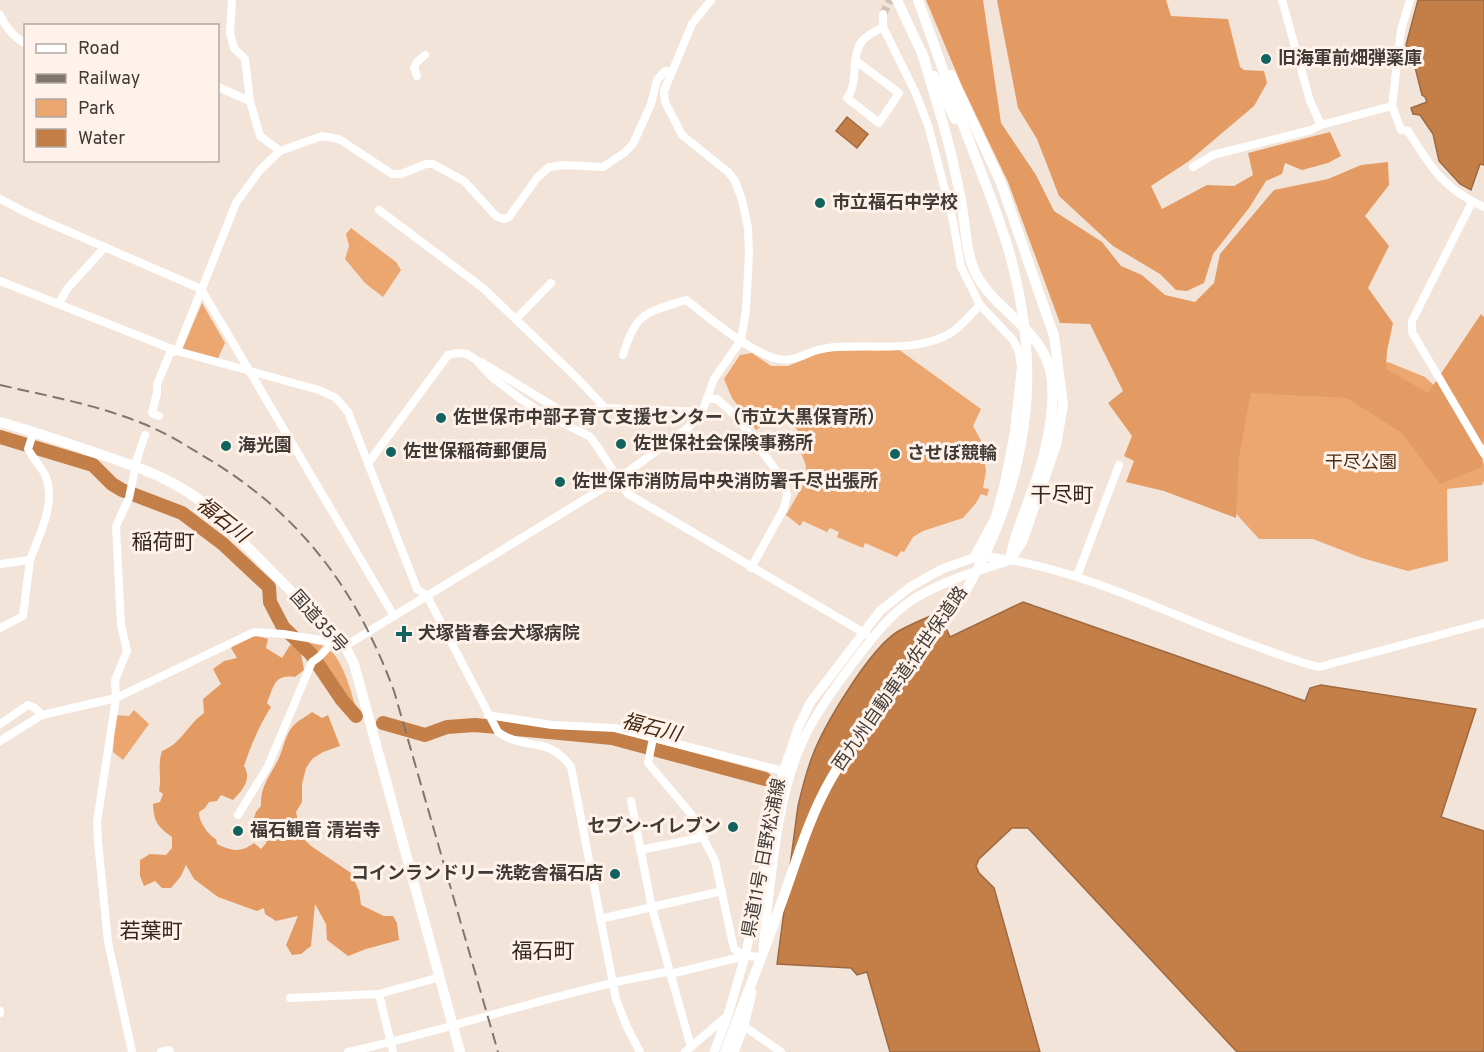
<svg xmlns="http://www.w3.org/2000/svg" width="1484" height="1052" viewBox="0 0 1484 1052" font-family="Overpass,'Noto Sans JP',sans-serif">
<rect width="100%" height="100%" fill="#f3e4da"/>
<g fill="#eca670">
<path d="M351 228 396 262 401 270 383 297 365 283 345 259 349 246 346 234Z"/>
<path d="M202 303 225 343 217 360 182 350Z"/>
<path d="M898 349 981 409 973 426 984 446 989 445 992 452 984 459 986 471 983 488 989 489 987 496 981 494 976 503 963 518 923 531 913 537 904 552 901 551 897 557 865 543 863 548 837 537 839 532 830 528 827 532 803 521 800 526 786 515 805 482 806 466 799 447 798 431 783 412 756 430 732 398 724 379 740 355 752 353 771 366H788L817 354 831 351Z"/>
<path d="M1388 362 1425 377 1438 389 1484 464V481L1482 485 1447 489 1448 561 1408 571 1362 558 1313 539H1259L1228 505 1179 385 1374 373Z"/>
<path d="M310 643C314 644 320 645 324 646 343 655 352 695 357 713L354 714 307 644Z"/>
<path d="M134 710 149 724 123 760 113 752 115 715 129 716Z"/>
</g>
<g fill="#e39b63">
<path d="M926 0H983L1001 123 1036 175 1054 211 1102 242 1121 266 1142 275 1165 295 1195 302 1214 283 1220 254 1274 190 1328 179 1361 165 1388 162 1389 185 1365 216 1389 246 1368 288 1393 323 1387 351 1386 369 1428 393 1481 314 1484 317V438L1482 467 1440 484 1402 433 1347 398 1251 393 1239 456 1236 518 1164 491 1126 482 1134 461 1124 456 1132 436 1108 403 1123 391 1090 324 1060 323 1008 182 962 86Z"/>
<path d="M997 0H1166L1171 16 1228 19 1240 67 1244 70 1264 71 1267 83 1254 106 1189 161 1151 186 1162 209 1207 185 1234 186 1253 175 1248 153 1330 132 1341 156 1328 163 1302 170 1285 163 1282 174 1266 181 1249 208 1213 254 1204 283 1187 291 1176 290 1160 274 1113 246 1059 196 1037 139 1018 108Z"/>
<path d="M254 635 268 639 266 648 282 658 290 645 300 648 304 670 295 677C274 674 274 686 267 703L271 707C259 726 251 745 244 766 252 779 243 790 233 800L221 795 217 801 209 802 205 808 199 812C198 820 208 835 216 839L217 844C231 851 241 853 254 843L261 849 267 842 259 838 260 830 253 821 256 812 261 806C260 785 271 775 279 758 284 747 285 735 293 726 298 720 306 717 312 712L322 718 328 715 340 746 323 752 312 759 306 768 302 784V802L296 812 301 836 311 846 351 873 359 891 361 905 384 916H393L397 923 399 940 366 949 348 956 327 940 326 924 315 904 311 946 301 954 292 955 286 945 298 916 276 921 265 914 264 908 257 911 218 897 194 879 186 865 181 876 171 888H162L155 881 144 886 140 876V860L150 854 166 855 172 848V837C157 826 154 822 153 804L160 802 163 794 159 791C162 776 157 767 162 751 181 744 188 724 204 713L203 699 221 684 213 669 224 661 237 658 231 648 236 643Z"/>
</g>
<g fill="#c47e47" stroke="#9d6a42" stroke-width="1.5">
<path d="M1418 0H1484V165L1480 164 1471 190 1460 184 1439 161 1433 134 1420 115 1413 114 1411 108 1427 102 1425 97 1422 95 1415 67 1406 45Z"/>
<path d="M847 117 868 134 857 148 836 131Z"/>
<path d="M1023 602 1305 701 1310 688 1321 685 1476 709 1441 817 1484 831V1052H1237L1028 828H1012L979 859 976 866 979 873 994 888 1040 1052H890L867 972 857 975 851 968 777 964 798 806C802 789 806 773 812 757 824 725 869 650 897 632 910 624 925 619 939 612L950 637Z"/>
</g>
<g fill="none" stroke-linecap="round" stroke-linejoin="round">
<g stroke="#c47e47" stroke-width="14">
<path d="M0 437 93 465 112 484 122 490 182 513 223 544 269 587 270 602 283 627 311 654 342 700 356 716"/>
<path d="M383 723 425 735 447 727 475 725 612 738 765 779"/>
</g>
<path stroke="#cfc2b9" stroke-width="8" stroke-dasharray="8 4" stroke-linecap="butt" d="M883 14 890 0"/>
<g stroke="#fff" stroke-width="8">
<path d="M232 0 230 33 234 48 245 59 250 101 260 136 280 151"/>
<path d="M1282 0 1310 101 1321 125 1392 106"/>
<path d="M1410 0 1401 30 1392 106 1401 130 1408 131C1430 166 1444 190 1484 207"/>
<path d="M883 14V27L916 94 928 125 953 221 961 267 980 305 1013 340 1019 352 1021 367 1014 432 1004 483 995 517 973 558"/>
<path d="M0 15C6 28 13 37 26 44"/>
<path d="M856 61 899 93 879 123 847 98C859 83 850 57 862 41 867 35 876 31 883 27"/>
<path d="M417 76 414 68 417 62 425 55"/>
<path d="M218 87 250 101"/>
<path d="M1193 167 1213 155 1311 130 1321 125"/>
<path d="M0 199 33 216 201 289 394 616"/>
<path d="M1472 202 1412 321V332L1484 454"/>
<path d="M379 210 483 288 576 377 605 408"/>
<path d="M0 281 177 351 319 390 336 398 348 412 417 589 427 596 498 732C526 752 547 734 571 767L616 999 627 1027 640 1052"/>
<path d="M59 303 67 289 105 247"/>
<path d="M516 319 551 283"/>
<path d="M623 355C636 312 645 313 686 300 713 320 742 347 774 358 794 365 807 350 827 348 866 343 913 354 949 334 961 327 970 315 980 305"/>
<path d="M481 362 561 411 575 412 605 408 702 412"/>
<path d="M707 399H717L737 417 775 469 783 480 787 495 784 508 751 568"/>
<path d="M159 416 152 413 157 393V384L170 353 177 351 236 203 260 170 280 151 322 136 339 139 392 174H401L426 164H433L464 181 496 216 504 219 509 217 537 178 549 167 564 165 603 167 624 153 633 144 651 104 657 80 665 71H671"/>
<path d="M369 462 448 355 458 353 467 354 475 359 493 378 522 400 544 414 589 436 597 446 628 494 866 634"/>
<path d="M30 560C39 535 56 505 46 477 42 467 33 459 28 449L34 431"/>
<path d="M1010 560C1095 575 1172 616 1253 645 1275 653 1296 662 1319 667L1484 623"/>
<path d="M0 564 30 560 23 616 0 628"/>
<path d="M1077 576 1119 465"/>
<path d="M488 715 552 725 615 728 787 772"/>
<path d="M0 724 28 705 35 708 42 715"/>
<path d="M653 738 648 763 691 814 715 861 734 949 745 956 761 957"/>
<path d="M0 741 42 715 116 698 254 632 283 634 333 642 345 646 618 479 689 427 702 412 714 379 741 340 746 310 749 254 748 228 742 200 735 181 728 172 682 135 665 102 664 91 692 24 711 0"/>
<path d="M631 801 652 908 691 1047"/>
<path d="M238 815 268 766 312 662 319 657 333 642"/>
<path d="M640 850 704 837"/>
<path d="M600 919 722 891"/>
<path d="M379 994 393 1052"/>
<path d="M290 998 379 994 440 977"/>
<path d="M0 1011V1013"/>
<path d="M744 1026 781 1052"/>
<path d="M132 1052 108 942 98 842 97 822 116 698 115 680 127 651 121 625 116 526 129 498 137 459 145 435"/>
<path d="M161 1052 169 1050 170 1052"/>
<path d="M348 1052C455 1029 558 991 667 972L670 974 745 956"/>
<path d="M685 1052 727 1016"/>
</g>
<g stroke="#fff" stroke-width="9">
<path d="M763 946C772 879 775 798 805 736 818 710 836 686 853 663 871 640 888 616 912 600 941 582 973 572 1005 562"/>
<path d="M714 1052 728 1015 745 956 760 891 774 806 783 772 798 728 810 703 880 611 910 587 942 569 973 558 988 557 1010 560"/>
<path d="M734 1052 744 1026 752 992"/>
</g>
<g stroke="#fff" stroke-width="10">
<path d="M897 0 925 60"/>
<path d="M922 53C933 91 946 129 954 167 957 181 960 194 962 207 966 229 966 254 976 274 996 312 1044 330 1051 375 1057 412 1043 465 1029 499 1022 520 1013 538 1010 560"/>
<path d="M951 75 1001 183 1054 336 1058 367 1063 405 1056 445 1022 542 1012 557"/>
<path d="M934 76 955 119"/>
<path d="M0 422C33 431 64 442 96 453 137 467 173 478 207 506L345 646 354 664 362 693 460 1052"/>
<path d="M725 1052C744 1002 764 952 782 901 797 860 809 817 831 779 865 720 910 671 949 616 1003 539 1034 438 1026 344 1020 272 1001 223 975 156 955 105 937 52 918 0"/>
</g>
<path stroke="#7e756f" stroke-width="2" stroke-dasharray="12 6" stroke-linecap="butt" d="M0 385C48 396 98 405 144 424 164 432 182 443 200 454 298 511 355 586 394 691L498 1052"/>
</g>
<g fill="#126260" stroke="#fef2ea" stroke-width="2">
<circle cx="1266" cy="59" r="6"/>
<circle cx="820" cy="203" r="6"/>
<circle cx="441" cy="418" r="6"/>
<circle cx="621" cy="444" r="6"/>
<circle cx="226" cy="446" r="6"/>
<circle cx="391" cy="452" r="6"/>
<circle cx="895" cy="454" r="6"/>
<circle cx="560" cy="482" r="6"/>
<path d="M401 625h6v6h6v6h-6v6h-6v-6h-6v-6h6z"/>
<circle cx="733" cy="827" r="6"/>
<circle cx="238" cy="831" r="6"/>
<circle cx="615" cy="874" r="6"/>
</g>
<g text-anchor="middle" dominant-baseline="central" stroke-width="6" stroke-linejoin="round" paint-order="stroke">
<g font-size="18" font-weight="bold" fill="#413b37" stroke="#fef2ea" text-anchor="start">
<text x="1278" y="59">旧海軍前畑弾薬庫</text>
<text x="832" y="203">市立福石中学校</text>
<text x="453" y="418">佐世保市中部子育て支援センター（市立大黒保育所）</text>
<text x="633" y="444">佐世保社会保険事務所</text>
<text x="238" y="446">海光園</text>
<text x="403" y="452">佐世保稲荷郵便局</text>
<text x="907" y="454">させぼ競輪</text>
<text x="572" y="482">佐世保市消防局中央消防署千尽出張所</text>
<text x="418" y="634">犬塚皆春会犬塚病院</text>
<text x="721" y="827" text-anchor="end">セブン-イレブン</text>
<text x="250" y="831">福石観音 清岩寺</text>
<text x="603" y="874" text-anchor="end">コインランドリー洗乾舎福石店</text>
</g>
<g font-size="18" fill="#4c2e16" stroke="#fef2ea">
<text x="1361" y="463">干尽公園</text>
</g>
<g font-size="18" fill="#413b37" stroke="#fef2ea">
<text transform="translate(318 622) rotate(48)">国道35号</text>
<text transform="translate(901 679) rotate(-55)">西九州自動車道;佐世保道路</text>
<text transform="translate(765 858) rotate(-79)">県道11号 日野松浦線</text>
</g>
<g font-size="20" font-style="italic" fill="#44260e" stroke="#fef2ea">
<text transform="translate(222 521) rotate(38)">福石川</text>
<text transform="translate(651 729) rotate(14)">福石川</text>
</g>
<g font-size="21" fill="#332821" stroke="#fef2ea">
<text x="1062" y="496">干尽町</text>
<text x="163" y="543">稲荷町</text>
<text x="151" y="932">若葉町</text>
<text x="543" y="952">福石町</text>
</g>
</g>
<rect x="24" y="24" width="195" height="138" fill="#fef2ea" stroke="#b2a9a2" stroke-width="1.5"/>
<rect x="36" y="44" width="30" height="9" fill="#ffffff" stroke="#b2a9a2" stroke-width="1.5"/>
<text x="78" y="54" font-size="18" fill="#413b37">Road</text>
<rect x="36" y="74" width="30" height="9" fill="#7e756f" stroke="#b2a9a2" stroke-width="1.5"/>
<text x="78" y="84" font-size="18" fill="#413b37">Railway</text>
<rect x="36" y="99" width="30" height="18" fill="#eca670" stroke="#b2a9a2" stroke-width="1.5"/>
<text x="78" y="114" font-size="18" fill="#413b37">Park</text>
<rect x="36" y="129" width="30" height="18" fill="#c47e47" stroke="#b2a9a2" stroke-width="1.5"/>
<text x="78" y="144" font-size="18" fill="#413b37">Water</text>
</svg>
